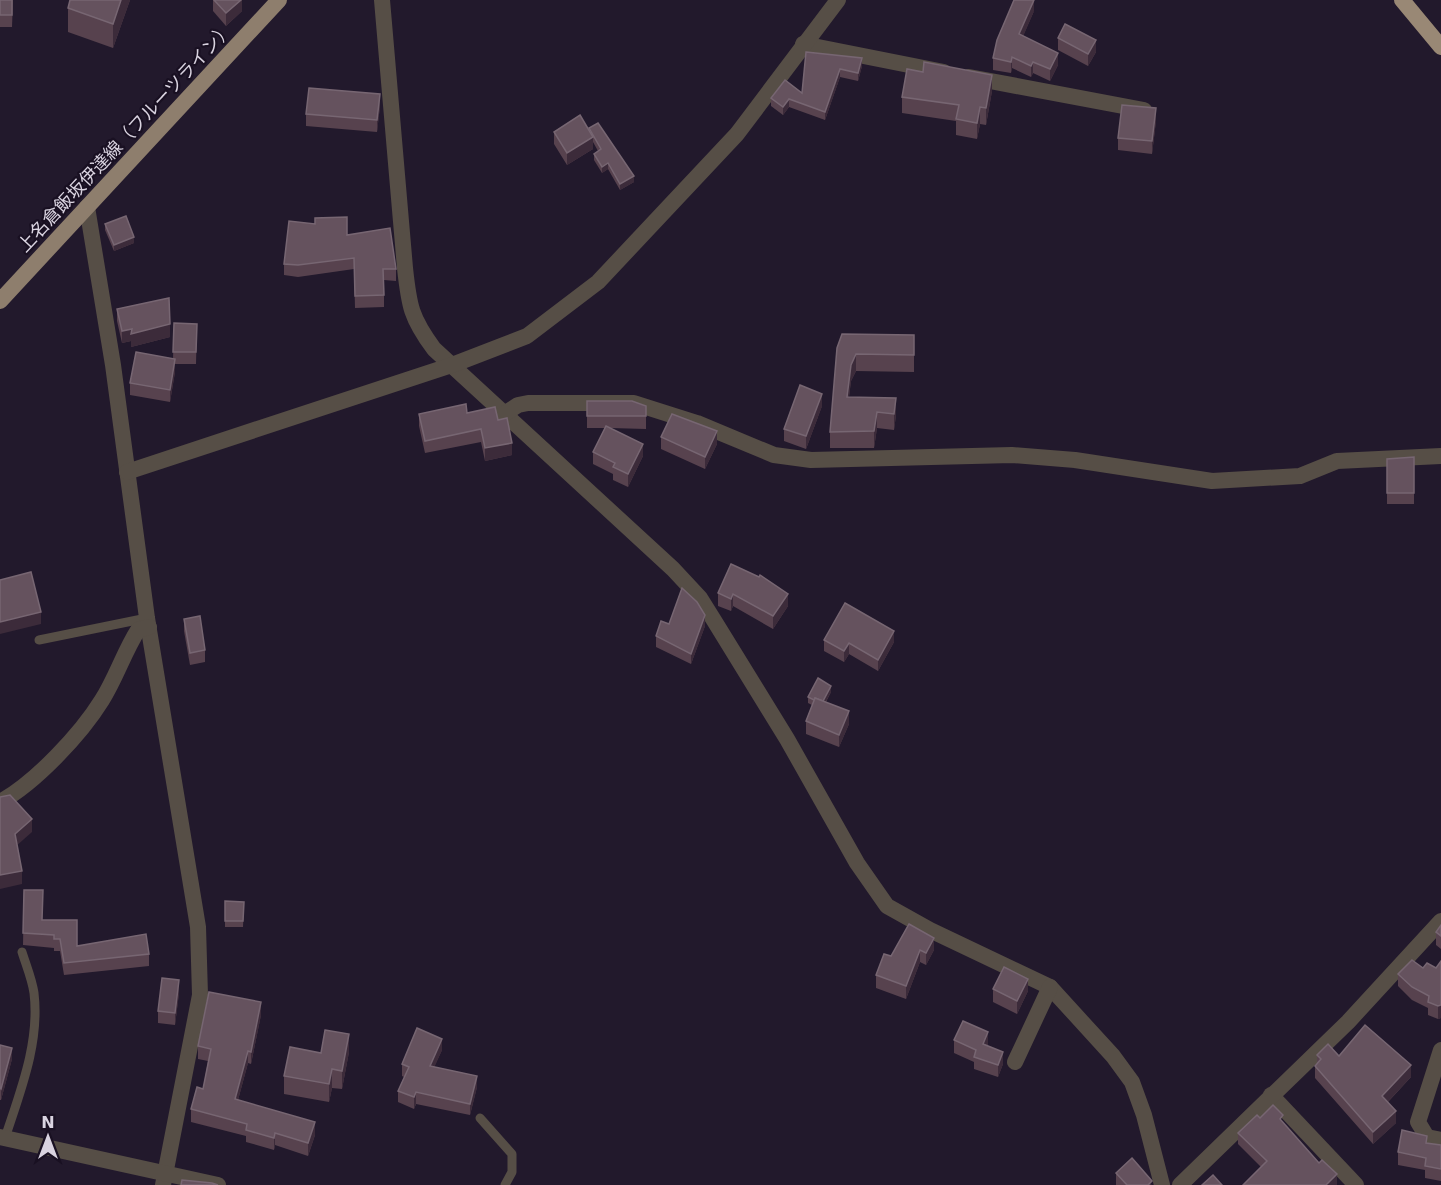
<svg xmlns="http://www.w3.org/2000/svg" width="1441" height="1185" viewBox="0 0 1441 1185" font-family="'DejaVu Sans','Noto Sans JP',sans-serif">
<rect width="100%" height="100%" fill="#22192c"/>
<g fill="none" stroke-linecap="round" stroke-linejoin="round">
<g stroke="#564e46" stroke-width="9">
<path d="M39 640 147 618"/>
<path d="M480 1118 512 1154V1172L505 1185"/>
<path d="M5 1138C20 1092 40 1043 34 993 32 979 26 965 22 952"/>
</g>
<g stroke="#564e46" stroke-width="16">
<path d="M382 0 405 268C409 306 411 318 434 349L673 569 700 598 715 622 787 739 857 863 887 906 930 930 1050 987 1113 1056 1132 1082 1144 1115 1162 1185"/>
<path d="M803 44 944 72"/>
<path d="M969 77 1144 110"/>
<path d="M87 207 113 365 147 618 198 927 200 995 163 1185"/>
<path d="M504 414 518 405 528 403H634L697 423 774 455 811 460 1012 455 1075 460 1212 481 1300 476 1337 461 1441 456"/>
<path d="M127 472 452 365 527 336 598 282 737 134 838 0"/>
<path d="M0 802C35 783 81 734 102 700 116 678 124 652 138 630L149 627"/>
<path d="M1441 1050 1418 1122 1427 1137 1441 1140"/>
<path d="M1015 1062 1050 987"/>
<path d="M1271 1095 1356 1185"/>
<path d="M0 1137 218 1185"/>
<path d="M1180 1185 1348 1022 1441 921"/>
</g>
<path stroke="#8e7e6d" stroke-width="16" d="M0 301 279 0"/>
<path stroke="#998875" stroke-width="16" d="M1402 0 1441 47"/>
</g>
<g fill="#57424e">
<path d="M0 0H13L12 27H0Z"/>
<path d="M130 0 113 48 68 32V8Z"/>
<path d="M213 0H242V11L226 26 213 11Z"/>
<path d="M1034 11 1023 36 1058 65 1050 81 1033 73 1031 77 1012 68 1011 73 993 70V58Z"/>
<path d="M1058 38 1096 52 1088 66 1058 50Z"/>
<path d="M806 52 862 66 858 81 840 77 825 120 789 107 783 115 771 106V98L802 93Z"/>
<path d="M992 91 986 125 980 124 977 139 956 135V121L902 113V97Z"/>
<path d="M380 106 377 132 306 126V114Z"/>
<path d="M1156 121 1152 154 1118 150V138Z"/>
<path d="M589 130 634 182 620 190 608 169 602 173 594 160V154L598 151 593 142V149L567 165 554 144V132Z"/>
<path d="M105 224 134 243 114 251 105 230Z"/>
<path d="M347 235 396 269V281L384 280V307L355 308 354 269 298 277 284 275V264Z"/>
<path d="M117 309 170 337 131 347V341L122 343 117 321Z"/>
<path d="M174 323 197 324 196 364H175V372L170 402 130 395V383L173 359Z"/>
<path d="M842 334 914 335V372L856 371 851 381 849 397 896 415 894 430 877 428 874 448H830V432Z"/>
<path d="M587 401 646 406V429L610 428 643 456 628 487 613 480V474L593 464V452L605 428H587Z"/>
<path d="M822 406 806 449 784 441V429Z"/>
<path d="M467 413 498 420 512 455 485 461 481 442 425 453 419 426V414Z"/>
<path d="M661 437 717 444 705 469 661 449Z"/>
<path d="M1414 457V504H1387V459Z"/>
<path d="M759 577 788 606 773 629 733 606 731 611 718 606V593Z"/>
<path d="M184 619 205 650V662L190 665 184 631Z"/>
<path d="M669 624 705 626 691 664 656 647V636Z"/>
<path d="M824 640 894 642 878 671 849 654 844 662 824 651Z"/>
<path d="M831 692 826 702 849 724 839 747 806 734V721L812 705 808 703V697Z"/>
<path d="M24 890 42 920 77 946 149 954V966L64 975 60 951H54V948L23 945Z"/>
<path d="M225 901 244 902 243 927H225Z"/>
<path d="M909 924 934 950 926 965 920 962 906 999 876 988V975L891 956Z"/>
<path d="M1441 925V949L1436 945V932Z"/>
<path d="M1441 961V1018L1438 1019 1428 1015V1008L1412 1000 1398 986V974L1423 968H1436Z"/>
<path d="M993 989 1028 991 1017 1014 993 1002Z"/>
<path d="M179 993 175 1025 158 1023V1011Z"/>
<path d="M261 1015 251 1064 248 1063 238 1100 315 1135 308 1156 275 1145 274 1150 246 1142V1136L191 1122V1109L203 1089 208 1061 198 1059V1046Z"/>
<path d="M954 1040 988 1044V1046L1003 1064 998 1077 974 1069V1062L954 1053Z"/>
<path d="M0 1045 12 1059 1 1100H0Z"/>
<path d="M442 1050 434 1067 477 1087 470 1115 416 1104 414 1109 398 1102V1091L404 1077 402 1076V1064Z"/>
<path d="M349 1052 342 1089 332 1088 329 1102 284 1094V1076L321 1053Z"/>
<path d="M1317 1055 1339 1056 1411 1077 1388 1102 1396 1123 1373 1144 1315 1078V1066L1317 1064Z"/>
<path d="M1260 1118 1283 1123 1337 1185 1261 1167 1238 1144V1133Z"/>
<path d="M1427 1143 1441 1145V1181L1425 1178V1170L1398 1165V1152Z"/>
<path d="M1116 1173 1152 1185H1116Z"/>
</g>
<g fill="#3c2b3a">
<path d="M121 0H130L113 48V24Z"/>
<path d="M241 0H242V11L226 26V13Z"/>
<path d="M1034 0V11L1019 46V34Z"/>
<path d="M1096 40V52L1088 66V54Z"/>
<path d="M1058 53V65L1050 81V69Z"/>
<path d="M1012 57V68L1011 73V62Z"/>
<path d="M862 58V66L858 81V73Z"/>
<path d="M1033 62V73L1031 77V66Z"/>
<path d="M840 69V77L825 120V112Z"/>
<path d="M992 75V91L986 125V108Z"/>
<path d="M380 94V106L377 132V120Z"/>
<path d="M789 99V107L783 115V107Z"/>
<path d="M980 107V124L977 139V123Z"/>
<path d="M1156 108V121L1152 154V141Z"/>
<path d="M593 137V149L567 165V153Z"/>
<path d="M608 163V169L602 173V167Z"/>
<path d="M634 176V182L620 190V184Z"/>
<path d="M134 237V243L114 251V245Z"/>
<path d="M170 324V337L131 347V341L122 343V331L132 329Z"/>
<path d="M856 354V371L851 381 847 413V397L851 365Z"/>
<path d="M175 359V372L170 402V390Z"/>
<path d="M822 394V406L806 449V436Z"/>
<path d="M896 398V415L894 430V414Z"/>
<path d="M877 412V428L874 448V431Z"/>
<path d="M717 431V444L705 469V457Z"/>
<path d="M512 443V455L485 461V448Z"/>
<path d="M643 444V456L628 487V474Z"/>
<path d="M733 594V606L731 611V599Z"/>
<path d="M788 594V606L773 629V616Z"/>
<path d="M41 612V624L0 634V622Z"/>
<path d="M705 615V626L691 664V654Z"/>
<path d="M894 631V642L878 671V660Z"/>
<path d="M849 643V654L844 662V651Z"/>
<path d="M831 686V692L821 710V704Z"/>
<path d="M849 711V724L839 747V735Z"/>
<path d="M32 819V832L15 847V834Z"/>
<path d="M22 871V884L0 889V875Z"/>
<path d="M934 938V950L926 965V953Z"/>
<path d="M920 950V962L906 999V986Z"/>
<path d="M1028 979V991L1017 1014V1001Z"/>
<path d="M179 980V993L175 1025V1013Z"/>
<path d="M261 1002V1015L251 1064V1052Z"/>
<path d="M1441 1005V1018L1438 1019V1006Z"/>
<path d="M988 1032V1044L983 1057V1044Z"/>
<path d="M349 1034V1052L342 1089V1071Z"/>
<path d="M442 1039V1050L430 1077V1066Z"/>
<path d="M12 1048V1059L1 1100V1089Z"/>
<path d="M248 1051V1063L235 1111V1099Z"/>
<path d="M1003 1052V1064L998 1077V1065Z"/>
<path d="M1411 1065V1077L1382 1108V1096Z"/>
<path d="M332 1069V1088L329 1102V1084Z"/>
<path d="M477 1076V1087L470 1115V1104Z"/>
<path d="M416 1092V1104L414 1109V1097Z"/>
<path d="M1396 1111V1123L1373 1144V1132Z"/>
<path d="M315 1122V1135L308 1156V1143Z"/>
<path d="M275 1133V1145L274 1150V1138Z"/>
<path d="M1337 1174V1185H1326Z"/>
</g>
<g fill="#65525e" stroke="#776672" stroke-width="1.5">
<rect x="0" y="0" width="12" height="15"/>
<path d="M70 0H121L113 24 68 8Z"/>
<path d="M214 0H241L226 13Z"/>
<path d="M1014 0H1034L1019 34 1058 53 1050 69 1033 62 1031 66 1012 57 1011 62 993 58 997 40Z"/>
<path d="M1065 24 1096 40 1088 54 1058 38Z"/>
<path d="M806 52 862 58 858 73 840 69 825 112 789 99 783 107 771 98 785 80 802 93Z"/>
<path d="M924 62 992 75 986 108 980 107 977 123 956 119 959 105 902 97 907 69 923 72Z"/>
<path d="M309 88 380 94 377 120 306 114Z"/>
<path d="M1122 105 1156 108 1152 141 1118 138Z"/>
<path d="M580 115 593 137 567 153 554 132Z"/>
<path d="M598 123 634 176 620 184 608 163 602 167 594 154 601 149 589 128Z"/>
<path d="M126 216 134 237 114 245 105 224Z"/>
<path d="M347 217V235L390 228 396 269H383L384 295 355 296 354 258 298 265 284 264 289 221 315 224V218Z"/>
<path d="M169 298 170 324 131 334 132 329 122 331 117 309Z"/>
<path d="M174 323 197 324 196 352H173Z"/>
<path d="M842 334 914 335V355L856 354 851 365 847 397 896 398 894 414 877 412 874 431 830 432 837 348Z"/>
<path d="M136 352 175 359 170 390 130 383Z"/>
<path d="M800 385 822 394 806 436 784 429Z"/>
<path d="M587 401H632L646 406V416H587Z"/>
<path d="M466 404 467 413 495 407 498 420 507 418 512 443 485 448 481 429 425 441 419 414Z"/>
<path d="M672 414 717 431 705 457 661 437Z"/>
<path d="M606 426 643 444 628 474 613 467 615 463 593 452Z"/>
<path d="M1414 457V493H1387V459Z"/>
<path d="M731 564 759 577 760 575 788 594 773 616 733 594 731 599 718 593Z"/>
<path d="M31 572 41 612 0 622V580Z"/>
<path d="M682 588 697 602 705 615 691 654 656 636 661 621 669 624Z"/>
<path d="M845 603 894 631 878 660 849 643 844 651 824 640Z"/>
<path d="M200 616 205 650 190 653 184 619Z"/>
<path d="M818 678 831 686 823 701 815 698 814 700 808 697Z"/>
<path d="M815 698 849 711 839 735 806 721Z"/>
<path d="M10 795 32 819 15 834 22 871 0 875V797Z"/>
<path d="M24 890H43L42 920H77V946L146 934 149 954 64 963 60 939H54V935L23 933Z"/>
<path d="M225 901 244 902 243 921H225Z"/>
<path d="M909 924 934 938 926 953 920 950 906 986 876 975 884 954 891 956Z"/>
<path d="M1441 925V936L1436 932Z"/>
<path d="M1412 960 1423 968 1427 963 1436 968 1441 961V1005L1438 1006 1428 1002 1429 996 1412 987 1398 974Z"/>
<path d="M1004 967 1028 979 1017 1001 993 989Z"/>
<path d="M162 978 179 980 175 1013 158 1011Z"/>
<path d="M209 992 261 1002 251 1052 248 1051 235 1099 315 1122 308 1143 275 1133 274 1138 246 1130 247 1124 191 1109 197 1087 203 1089 211 1049 198 1046Z"/>
<path d="M963 1021 988 1032 983 1044 1003 1052 998 1065 974 1057 976 1050 954 1040Z"/>
<path d="M1365 1025 1411 1065 1382 1096 1396 1111 1373 1132 1315 1066 1321 1059 1317 1055 1328 1044 1339 1056Z"/>
<path d="M417 1028 442 1039 430 1066 477 1076 470 1104 416 1092 414 1097 398 1091 409 1067 402 1064Z"/>
<path d="M325 1030 349 1034 342 1071 332 1069 329 1084 284 1076 290 1047 321 1053Z"/>
<path d="M0 1045 12 1048 1 1089 0 1088Z"/>
<path d="M1273 1105 1283 1115 1280 1119 1319 1163 1322 1160 1337 1174 1326 1185H1243L1267 1161 1238 1133 1257 1115 1260 1118Z"/>
<path d="M1402 1130 1427 1136 1426 1143 1441 1145V1169L1425 1166 1426 1158 1398 1152Z"/>
<path d="M1132 1158 1152 1181 1148 1185H1127L1116 1173Z"/>
<path d="M1213 1175 1222 1185H1202Z"/>
<path d="M182 1180 212 1183 218 1185H181Z"/>
</g>
<g text-anchor="middle" dominant-baseline="central" stroke-width="4.5" stroke-linejoin="round" paint-order="stroke">
<g font-size="18" fill="#d9d3e0" stroke="#191022">
<text transform="translate(125 137) rotate(-47)">上名倉飯坂伊達線（フルーツライン）</text>
</g>
</g>
<g transform="translate(48 1137)" stroke="#191022" stroke-width="4.5" paint-order="stroke">
<path d="M0-4.5L10 22L0 15L-10 22Z" fill="#d9d3e0"/>
<text y="-9" font-size="16" font-weight="bold" text-anchor="middle" fill="#d9d3e0">N</text>
</g>
</svg>
